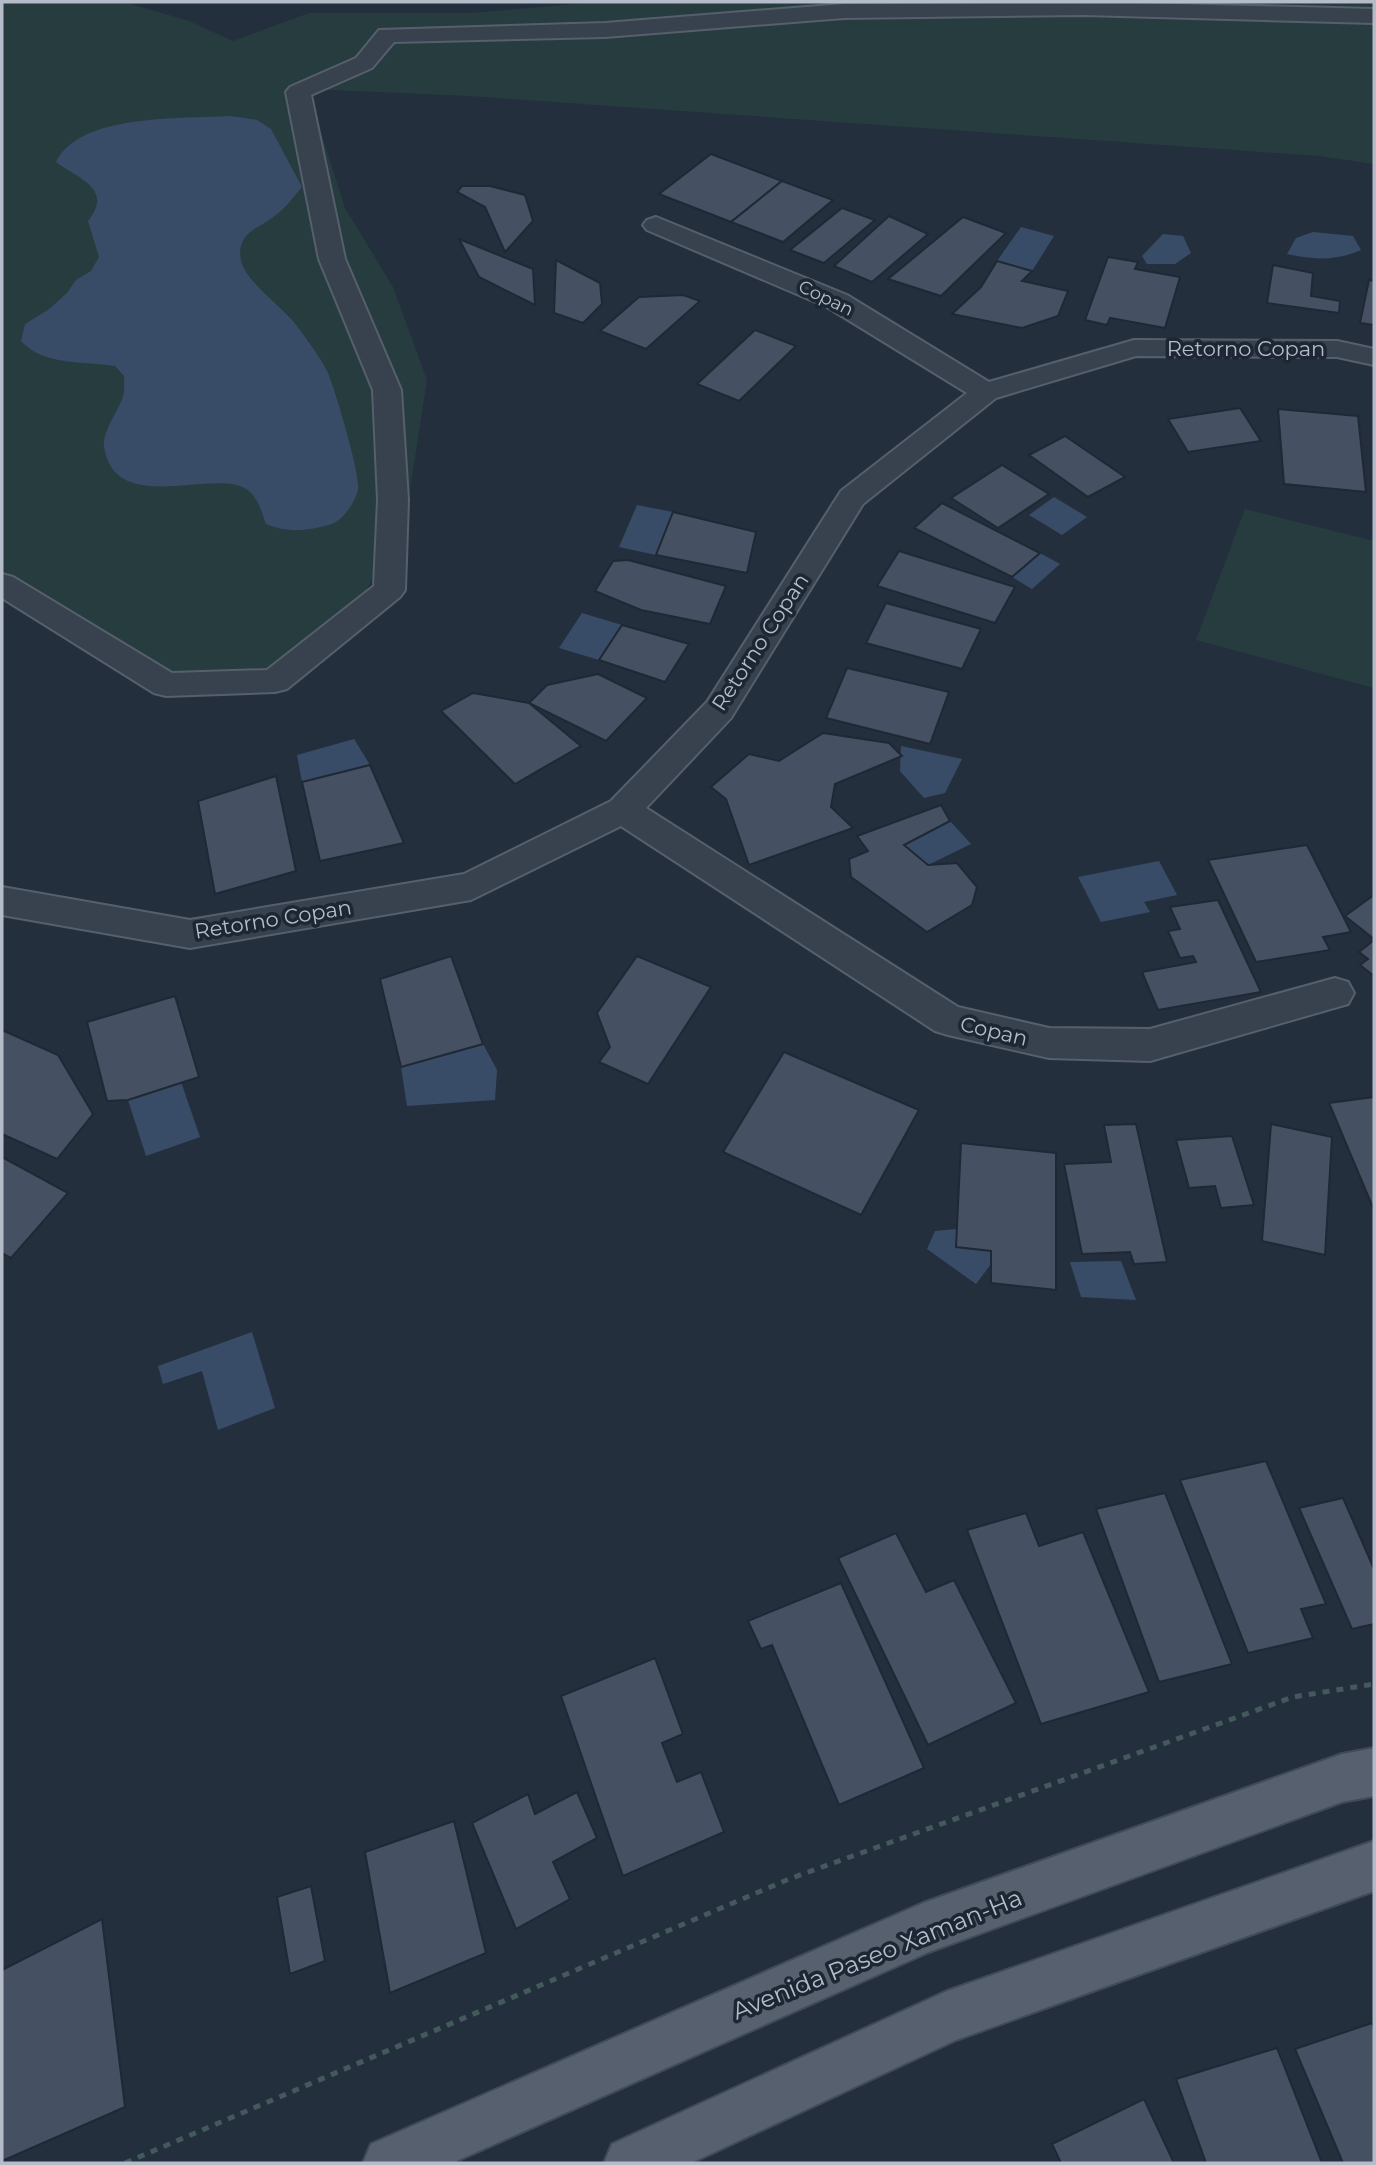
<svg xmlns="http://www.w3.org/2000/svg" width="1376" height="2165" viewBox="0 0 1376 2165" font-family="Montserrat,sans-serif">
<rect width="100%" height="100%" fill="#242f3e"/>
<g fill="#263c3f">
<path d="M2 2H124L189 21 233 41 309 13H470L598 2 1374 4V164L1319 156 470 96 307 89 345 208 393 287 427 380 408 503 346 634 245 685 107 657 13 586 2 569Z"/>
<path d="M1245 509 1374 541V688L1196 640Z"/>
</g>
<g fill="#394c67">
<path d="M230 116 257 120 271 129 302 187C293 198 284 210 272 218 255 230 236 234 241 261 246 282 284 308 297 326 307 340 319 355 327 371 334 385 361 477 358 490 355 503 342 522 329 525 306 531 288 533 266 524 262 513 259 500 249 491 219 465 115 519 104 447 102 432 118 411 123 397 125 390 124 382 124 376L115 366C84 361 43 366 21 341L25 324 48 310 67 293 76 280 91 271 99 257 88 221C114 189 79 179 56 162 80 113 182 119 230 116Z"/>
<path d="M1021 227 1054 236 1032 271 997 261Z"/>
<path d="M1313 232 1353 236 1361 250C1336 261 1314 260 1287 254L1296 238Z"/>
<path d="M1163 234 1183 236 1191 253 1175 264H1147L1142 256Z"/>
<path d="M1054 497 1087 517 1062 535 1029 515Z"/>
<path d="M637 505 673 512 656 555 619 547Z"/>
<path d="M1040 553 1060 564 1032 589 1012 577Z"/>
<path d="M582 613 622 625 599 660 559 648Z"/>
<path d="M354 739 370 765 302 782 297 755Z"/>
<path d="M901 746 962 759 945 793 924 798 900 771Z"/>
<path d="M950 821 971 844 928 865 904 845Z"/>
<path d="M1159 861 1177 895 1144 902 1150 912 1101 922 1078 877Z"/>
<path d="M483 1044 497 1070 495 1100 407 1106 401 1067Z"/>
<path d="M181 1082 200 1137 146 1156 128 1100Z"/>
<path d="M957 1229 956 1247 991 1251V1264L976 1284 927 1249 935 1231Z"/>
<path d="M1121 1261 1136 1300 1081 1297 1070 1262Z"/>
<path d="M252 1332 275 1408 218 1430 202 1371 163 1384 158 1366Z"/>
</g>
<g fill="#455162" stroke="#1f2835" stroke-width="2">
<path d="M711 154 782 181 731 222 659 194Z"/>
<path d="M782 181 833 200 783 242 731 222Z"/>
<path d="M462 186H490L525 195 533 221 505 252 485 207 457 192Z"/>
<path d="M842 208 875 220 824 263 790 250Z"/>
<path d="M889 216 928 234 872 282 834 266Z"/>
<path d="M963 217 1006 233 941 296 888 279Z"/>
<path d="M459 239 533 269 535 305 479 277Z"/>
<path d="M1108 257 1138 262 1135 269 1180 277 1165 328 1110 318 1107 325 1085 320Z"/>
<path d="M556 260 600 283 602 304 583 323 554 313Z"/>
<path d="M997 261 1032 271 1022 281 1068 291 1058 316 1022 328 952 314 981 287Z"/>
<path d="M1273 265 1313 273 1311 296 1340 301 1339 313 1267 303Z"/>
<path d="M1369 280 1374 281V325L1360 323Z"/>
<path d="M683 295 700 301 646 349 600 331 639 297Z"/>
<path d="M755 330 796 346 739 401 697 384Z"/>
<path d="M1240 408 1261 441 1188 452 1168 419Z"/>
<path d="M1278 409 1358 416 1366 492 1284 484Z"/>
<path d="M1065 436 1125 477 1088 497 1029 455Z"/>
<path d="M1002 465 1049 494 998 528 951 498Z"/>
<path d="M942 503 1040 553 1012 577 914 528Z"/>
<path d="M673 512 756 532 747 573 656 555Z"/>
<path d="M899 551 1015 587 995 623 877 586Z"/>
<path d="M628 560 726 586 710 624 641 610 595 591 613 561Z"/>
<path d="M886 603 981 629 962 669 866 643Z"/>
<path d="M622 625 689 644 665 682 599 660Z"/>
<path d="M847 668 949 692 930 744 826 718Z"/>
<path d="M598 674 647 698 606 741 529 703 547 685Z"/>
<path d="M473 693 529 703 581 746 515 784 441 711Z"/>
<path d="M823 733 889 743 902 756 835 784 831 807 853 828 749 865 726 799 711 787 749 754 779 761Z"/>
<path d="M370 765 404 843 320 861 302 782Z"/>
<path d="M276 776 296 871 215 894 198 801Z"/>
<path d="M941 805 950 821 904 845 928 865 957 863 977 887 972 905 927 932 851 877 849 859 868 851 857 836Z"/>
<path d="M1307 845 1351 932 1323 937 1330 950 1256 962 1208 860Z"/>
<path d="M1374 895V939L1345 916Z"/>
<path d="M1218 900 1261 992 1158 1010 1142 972 1196 962 1193 956 1180 958 1168 931 1180 929 1170 907Z"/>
<path d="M1374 940V976L1360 965 1368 959 1359 952Z"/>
<path d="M451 956 483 1044 401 1067 380 979Z"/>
<path d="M637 956 711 987 648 1084 599 1062 610 1047 597 1013Z"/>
<path d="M175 996 199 1077 128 1100 107 1101 87 1022Z"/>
<path d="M2 1030 58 1055 93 1114 57 1159 2 1134Z"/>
<path d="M784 1052 919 1110 861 1215 723 1152Z"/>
<path d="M1374 1097V1210L1329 1103Z"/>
<path d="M1136 1124 1167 1262 1134 1264 1130 1252 1082 1254 1064 1164 1111 1162 1104 1125Z"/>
<path d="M1271 1124 1332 1137 1325 1255 1262 1241Z"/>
<path d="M1232 1136 1254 1205 1221 1208 1215 1186 1189 1188 1176 1140Z"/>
<path d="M961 1143 1056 1153V1290L991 1283V1251L956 1247Z"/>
<path d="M2 1157 68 1193 11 1258 2 1253Z"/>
<path d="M1266 1461 1326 1604 1301 1609 1313 1638 1248 1653 1180 1480Z"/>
<path d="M1165 1493 1232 1664 1159 1682 1096 1509Z"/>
<path d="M1343 1498 1374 1569V1624L1352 1629 1299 1508Z"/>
<path d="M1026 1513 1039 1546 1083 1532 1149 1692 1041 1724 967 1530Z"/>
<path d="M896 1533 926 1592 954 1580 1016 1703 928 1745 838 1558Z"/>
<path d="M841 1583 924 1768 839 1805 772 1645 761 1649 748 1621Z"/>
<path d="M655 1658 683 1734 662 1743 677 1782 701 1772 724 1832 623 1876 561 1696Z"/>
<path d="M577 1792 597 1838 553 1862 570 1899 516 1929 472 1823 528 1794 535 1814Z"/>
<path d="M454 1821 486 1953 390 1993 365 1852Z"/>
<path d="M311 1886 325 1961 290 1974 277 1897Z"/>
<path d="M102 1919 125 2107 2 2161V1970Z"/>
<path d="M1372 2023 1374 2028V2163H1343L1295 2049Z"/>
<path d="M1277 2048 1322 2163H1206L1176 2079Z"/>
<path d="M1144 2099 1174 2163H1061L1052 2144Z"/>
</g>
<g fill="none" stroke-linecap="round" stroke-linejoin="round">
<defs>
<g id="minor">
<path d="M1102 2 1374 9V23L1084 15 844 18 605 37 394 42 372 68 311 95 345 259 401 390 408 500 405 590 400 597 287 689 275 692 166 696 154 693 2 598V574L13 577 172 673 267 670 374 586 378 500 373 390 319 259 286 92 290 87 356 58 379 30 605 23 844 4Z"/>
<path d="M656 217 847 295 989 382 1134 340 1337 341 1374 349V365L1337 357 1136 356 996 398 863 504 731 718 646 808 958 1007 1049 1028 1150 1029 1335 978 1348 982 1354 993 1348 1004 1150 1061 1049 1058 948 1035 935 1031 621 826 471 900 190 948 2 915V887L190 920 464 874 611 801 707 702 841 491 967 393 827 307 647 230 643 225 647 220Z"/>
</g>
<g id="major">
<path d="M1374 1748V1796L1342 1802 929 1952 452 2163H363L371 2144 923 1903 1342 1754Z"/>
<path d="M1374 1841V1891L956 2040 691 2163H604L612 2144 947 1991Z"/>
</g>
</defs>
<use href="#minor" stroke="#565f6c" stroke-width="4"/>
<use href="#major" stroke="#414a57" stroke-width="4"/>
<path stroke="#44595c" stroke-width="5" stroke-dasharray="7 7" stroke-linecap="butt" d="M125 2163 789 1879 1293 1697 1374 1684"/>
<use href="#minor" fill="#38414e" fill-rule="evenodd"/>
<use href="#major" fill="#56606e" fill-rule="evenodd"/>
</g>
<g text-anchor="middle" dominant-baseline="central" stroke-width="7" stroke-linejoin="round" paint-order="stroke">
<g font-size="18" fill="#b4bcc9" stroke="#1d2633">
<text transform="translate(826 298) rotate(26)">Copan</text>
</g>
<g font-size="21" fill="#b4bcc9" stroke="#1d2633">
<text x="1246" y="348">Retorno Copan</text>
<text transform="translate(760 642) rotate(-57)">Retorno Copan</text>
<text transform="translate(273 919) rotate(-9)">Retorno Copan</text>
<text transform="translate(994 1031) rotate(13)">Copan</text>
</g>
<g font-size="24" fill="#b4bcc9" stroke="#1d2633">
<text transform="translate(877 1954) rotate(-22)">Avenida Paseo Xaman-Ha</text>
</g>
</g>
<rect width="1376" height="2165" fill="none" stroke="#b4bcc9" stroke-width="7"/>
</svg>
